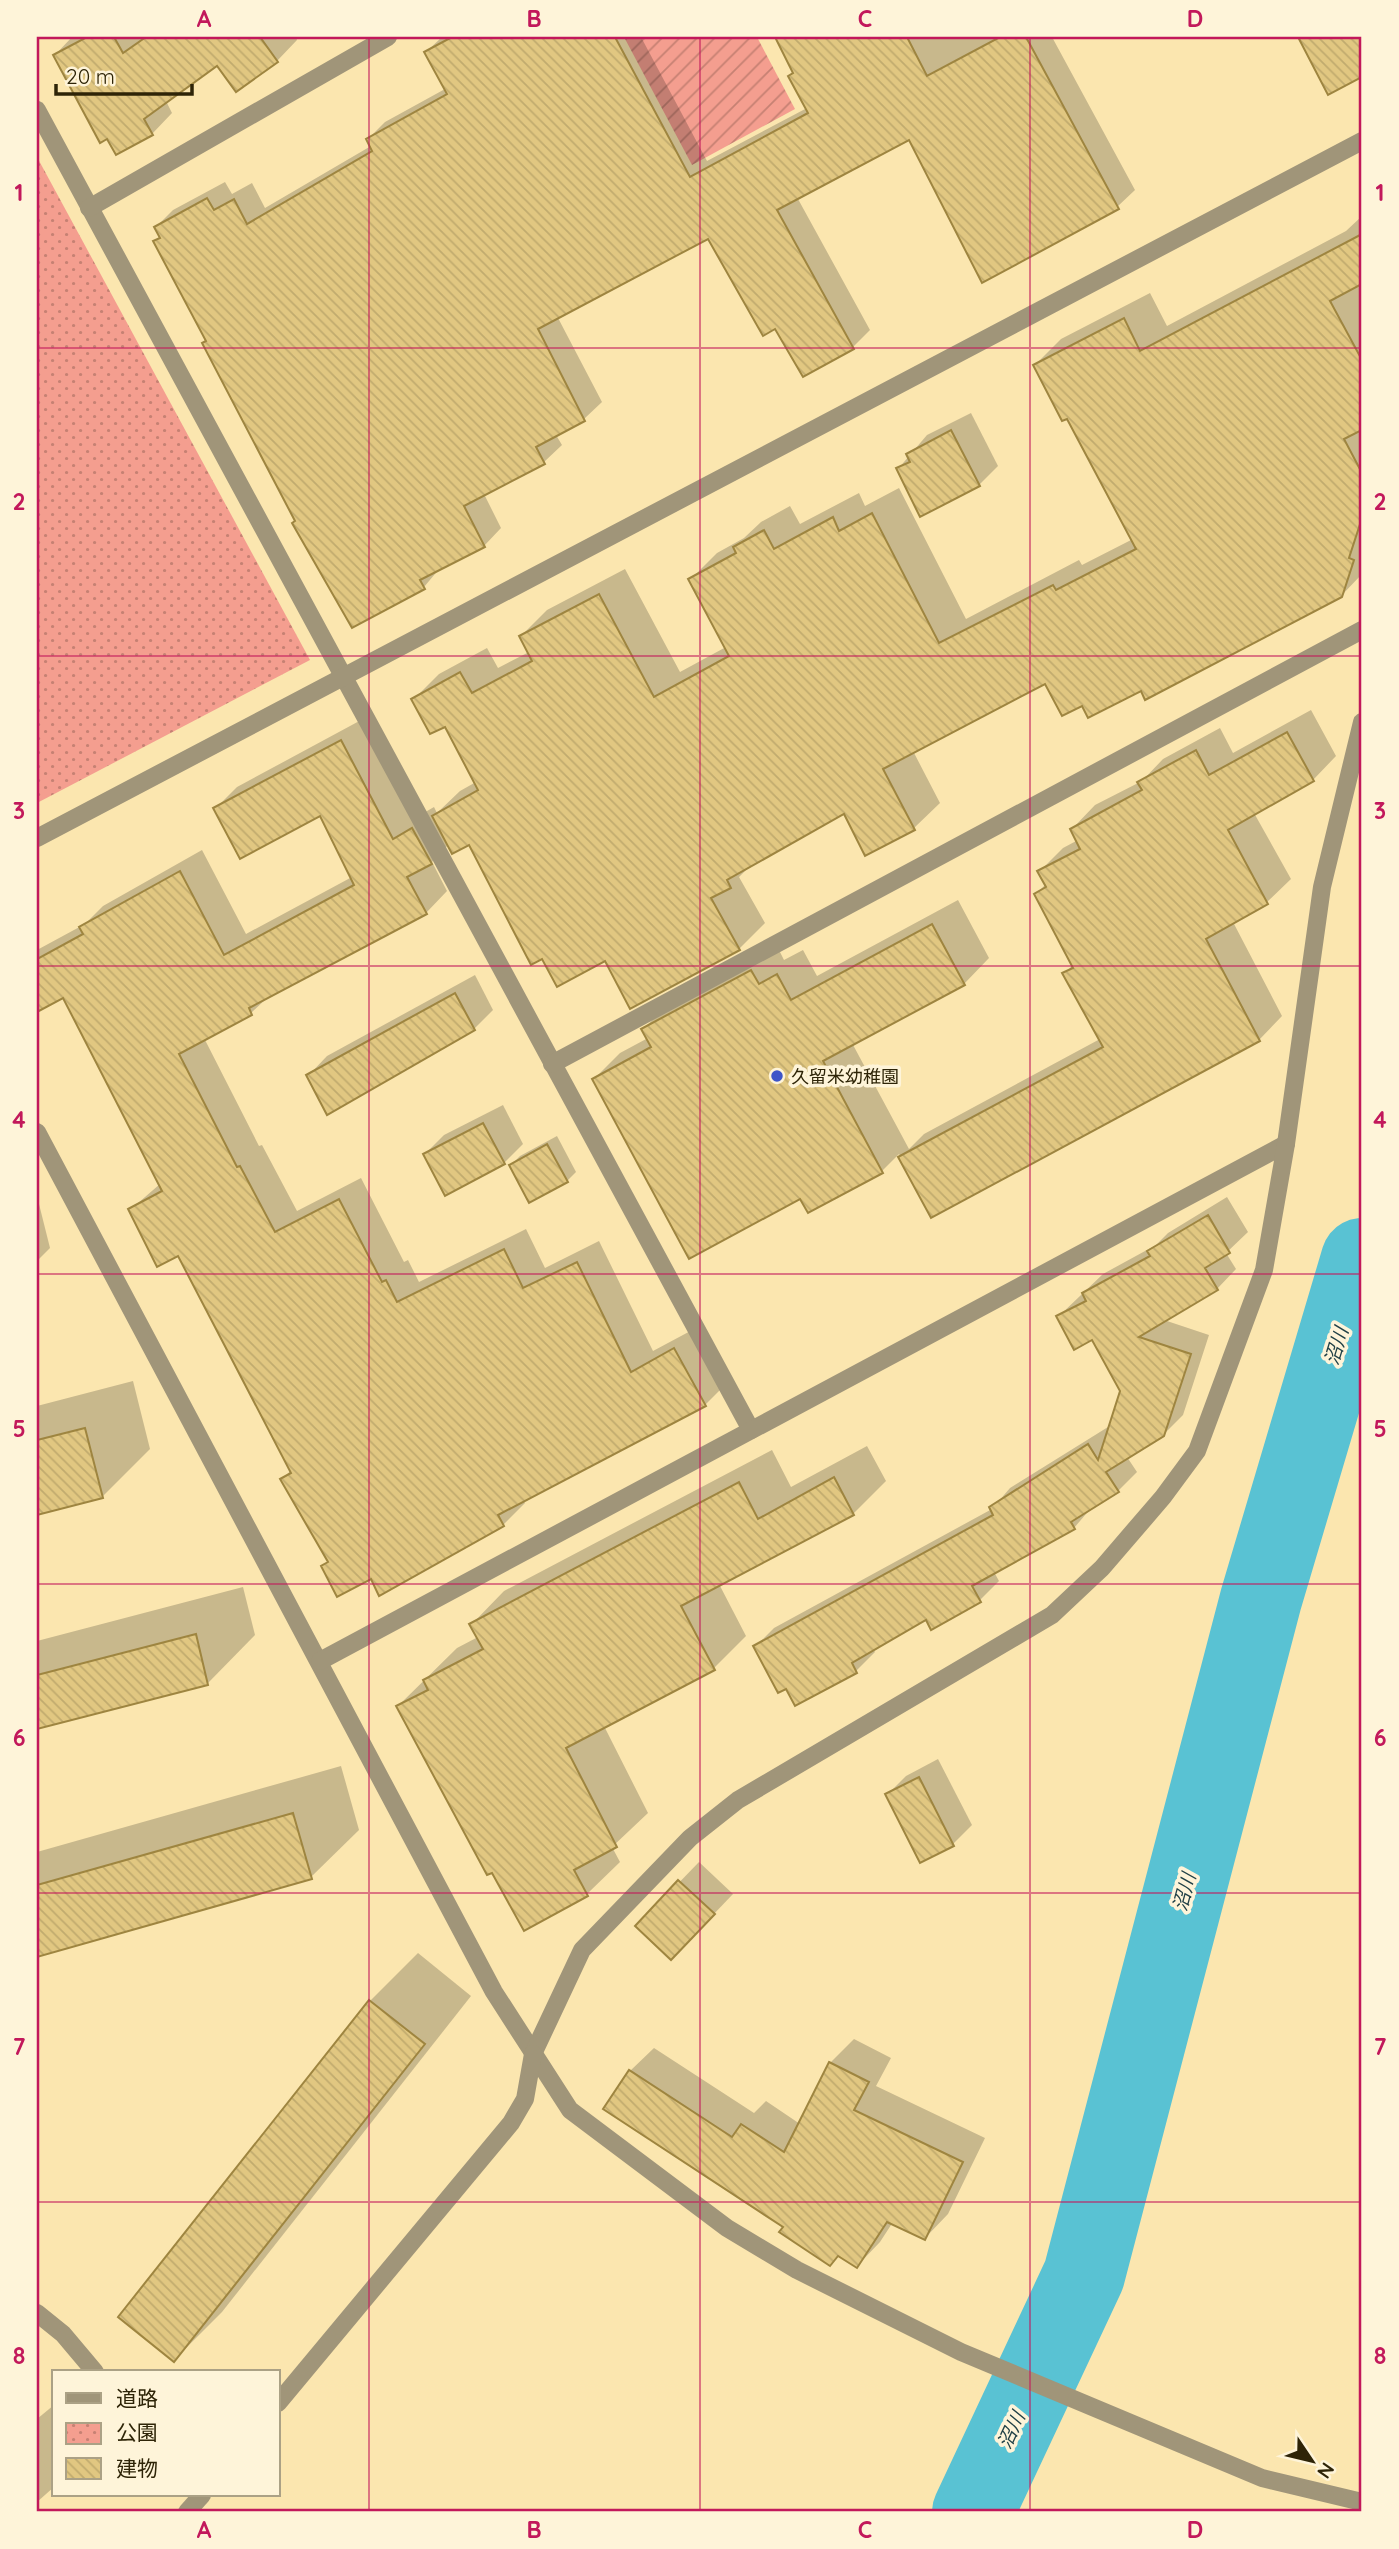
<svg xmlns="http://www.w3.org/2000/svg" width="1399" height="2549" viewBox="0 0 1399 2549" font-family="Quicksand,'Noto Sans JP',sans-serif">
<defs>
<pattern id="park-dots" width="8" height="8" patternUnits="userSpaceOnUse" patternTransform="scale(1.75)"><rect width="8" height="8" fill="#f49e8f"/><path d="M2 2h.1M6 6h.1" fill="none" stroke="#c68173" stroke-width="1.8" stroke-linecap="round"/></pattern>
<pattern id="garden-furrows" width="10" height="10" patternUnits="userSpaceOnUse" patternTransform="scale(1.75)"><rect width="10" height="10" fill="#f49e8f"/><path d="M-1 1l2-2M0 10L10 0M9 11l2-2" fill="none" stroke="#c68173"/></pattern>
<pattern id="building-back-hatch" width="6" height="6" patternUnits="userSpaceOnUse" patternTransform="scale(1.75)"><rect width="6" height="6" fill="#e1c781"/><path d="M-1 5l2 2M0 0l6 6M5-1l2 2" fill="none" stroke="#c1ab6e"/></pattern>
</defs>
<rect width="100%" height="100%" fill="#fbe6af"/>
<path fill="url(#park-dots)" d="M37 157 310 660 37 803Z"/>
<path fill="url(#garden-furrows)" d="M624 37H757L795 109 692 165Z"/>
<g fill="#0003">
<path d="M72 37H296L297 40 277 61 217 64 166 101 172 113 152 134 55 55Z"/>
<path d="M442 37H641L707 161 807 108 794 72 778 40 782 37H1052L1135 190 1117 207 910 138 798 199 870 330 853 347 803 375 776 327 709 237 557 316 602 402 584 419 556 435 562 445 544 462 484 494 501 528 484 546 440 568 424 587 353 626 155 242 161 236 156 227 173 210 225 182 232 194 252 183 265 208 371 146 368 139 385 122 445 89 426 52Z"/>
<path d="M1362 216V480L1355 484 1362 486V574L1341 596 1142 689 1082 703 1046 682 913 751 940 803 914 828 844 812 754 862 739 877 765 923 739 949 605 959 543 956 469 843 449 844 432 862 447 891 426 913 269 996 251 1013 204 1038 259 1146 262 1145 297 1211 361 1178 404 1262 408 1260 419 1282 526 1229 545 1268 599 1241 653 1351 696 1328 727 1383 705 1405 523 1500 525 1503 503 1525 372 1576 323 1567 329 1561 283 1479 291 1470 179 1254 130 1210 160 1184 64 995 37 1010V950L85 924 103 906 202 850 246 934 352 877 321 814 215 809 237 787 363 719 415 818 434 807 437 813 460 791 476 782 445 724 413 700 439 674 487 648 498 668 529 652 521 636 547 610 625 569 680 672 726 647 691 579 717 553 744 538 761 522 790 506 800 524 859 493 865 506 899 488 966 619 1079 560 1082 565 1133 539 1067 416 1035 365 1061 339 1150 293 1167 326 1346 231Z"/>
<path d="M971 413 998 466 979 485 898 469 927 435Z"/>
<path d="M1311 710 1336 756 1313 780 1254 813 1291 879 1267 902 1233 922 1282 1016 1259 1040 932 1215 899 1154 881 1172 801 1197 594 1079 620 1053 648 1038 643 1029 669 1004 777 946 784 960 803 950 817 976 958 900 989 958 964 984 852 1043 909 1149 924 1134 1100 1039 1065 973 1073 965 1036 894 1046 884 1039 872 1063 848 1078 840 1072 829 1095 805 1142 781 1163 759 1220 728 1233 753Z"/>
<path d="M475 975 493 1010 474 1029 308 1076 327 1056Z"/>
<path d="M503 1105 523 1144 504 1163 425 1154 444 1135Z"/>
<path d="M557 1136 576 1172 567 1181 511 1165 520 1156Z"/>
<path d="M37 1196 50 1248 37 1261Z"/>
<path d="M1227 1197 1248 1232 1226 1253 1236 1269 1217 1289 1164 1320 1209 1335 1183 1415 1163 1435 1127 1457 1137 1472 1118 1491 1092 1507 1074 1528 994 1572 999 1581 980 1600 927 1618 873 1649 875 1652 856 1671 787 1686 755 1647 774 1628 992 1509 1010 1488 1108 1427 1110 1429 1122 1390 1093 1338 1058 1317 1103 1274 1156 1245 1168 1233Z"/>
<path d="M133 1381 150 1449 102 1497 37 1513V1406Z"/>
<path d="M867 1446 886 1481 853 1514 719 1584 746 1636 714 1668 604 1726 648 1813 612 1847 620 1862 587 1894 525 1928 398 1706 457 1648 478 1637 472 1624 504 1591 772 1450 791 1487Z"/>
<path d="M243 1587 255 1635 208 1683 37 1727V1641Z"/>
<path d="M938 1759 972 1825 953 1844 887 1795 906 1776Z"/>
<path d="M341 1766 359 1830 311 1877 37 1955V1852Z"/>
<path d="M699 1862 733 1894 690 1939 637 1926Z"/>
<path d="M418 1953 471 1996 222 2312 174 2360 370 2001Z"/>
<path d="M854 2039 891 2058 876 2086 985 2138 948 2214 925 2238 893 2222 880 2242 857 2266 839 2255 830 2264 785 2226 630 2071 654 2048 754 2113 766 2101 800 2124 830 2063Z"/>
<path d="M54 2405V2487L37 2502V2419Z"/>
</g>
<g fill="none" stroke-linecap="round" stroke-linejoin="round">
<path stroke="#59c2d3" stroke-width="82" d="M973 2512 1084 2275 1261 1599 1362 1259"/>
</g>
<g fill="url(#building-back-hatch)" stroke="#9e8540" stroke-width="2">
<path d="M87 37H114L123 53 146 37H260L278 62 236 92 217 66 144 119 153 135 116 155 107 139 100 143 53 55Z"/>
<path d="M452 37H615L690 177 808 113 788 76 793 73 775 37H907L927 76 1000 37H1026L1119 209 982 283 909 140 777 210 854 349 803 377 775 329 763 336 708 239 538 329 585 421 536 447 545 464 464 506 485 547 420 580 425 589 352 628 292 523 295 521 202 343 206 341 153 241 160 238 154 227 207 198 214 210 234 199 247 224 372 151 366 139 447 94 424 52Z"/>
<path d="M1298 37H1362V77L1328 95Z"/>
<path d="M1362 234V284L1330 301 1362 360V430L1344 439 1362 473V518L1349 558 1354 560 1342 597 1145 700 1141 691 1088 718 1082 706 1062 716 1045 684 883 769 915 830 865 856 844 814 727 880 731 888 711 898 740 950 630 1009 605 961 557 987 542 959 531 965 469 845 452 854 432 816 478 790 445 727 430 734 411 699 460 672 472 693 532 661 519 636 599 594 654 697 729 656 688 579 736 553 733 547 764 530 774 549 833 517 839 531 872 513 939 643 1053 585 1056 590 1136 549 1067 419 1062 421 1033 365 1124 318 1140 351Z"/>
<path d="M951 430 980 486 920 517 896 468 910 462 906 454Z"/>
<path d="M1287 732 1314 781 1228 830 1268 904 1206 939 1260 1041 931 1218 898 1157 1103 1047 1062 973 1073 968 1034 894 1046 887 1037 871 1080 849 1070 829 1142 790 1137 782 1196 750 1209 775Z"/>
<path d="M341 740 393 839 412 828 432 864 407 877 427 914 249 1008 252 1015 179 1054 237 1167 240 1166 275 1232 339 1199 382 1282 386 1280 397 1302 504 1249 523 1288 577 1262 631 1372 674 1348 706 1406 498 1515 504 1526 379 1596 371 1579 337 1597 321 1566 328 1562 280 1479 291 1473 178 1256 157 1267 128 1209 162 1191 63 998 37 1012V959L83 934 79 927 180 871 224 955 354 885 320 816 240 859 213 808Z"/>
<path d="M932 924 965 985 823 1061 883 1173 808 1213 800 1199 689 1259 592 1079 651 1047 641 1029 751 970 759 984 777 974 791 1000Z"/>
<path d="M455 993 475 1030 327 1115 306 1075Z"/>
<path d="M483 1123 505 1164 445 1196 423 1154Z"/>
<path d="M547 1144 568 1182 529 1203 509 1165Z"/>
<path d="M1208 1215 1230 1253 1205 1268 1218 1290 1139 1337 1191 1354 1164 1436 1106 1472 1119 1492 1071 1522 1075 1529 972 1586 981 1602 931 1630 926 1620 852 1663 857 1673 795 1706 786 1689 778 1693 753 1646 993 1515 989 1507 1088 1444 1098 1460 1120 1391 1092 1340 1074 1350 1056 1316 1086 1301 1082 1293 1150 1256 1147 1251Z"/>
<path d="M85 1428 103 1498 37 1515V1440Z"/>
<path d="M834 1477 854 1515 681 1606 715 1670 566 1748 617 1847 574 1870 588 1896 524 1931 492 1873 487 1875 396 1706 428 1690 423 1680 483 1649 469 1624 739 1482 758 1519Z"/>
<path d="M196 1634 208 1685 37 1729V1675Z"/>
<path d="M919 1777 954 1846 920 1863 885 1794Z"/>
<path d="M293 1813 312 1879 37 1957V1885Z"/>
<path d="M678 1880 715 1914 671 1960 635 1926Z"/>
<path d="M369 2000 425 2044 174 2362 118 2317Z"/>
<path d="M829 2062 869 2082 854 2110 963 2162 925 2240 887 2222 857 2268 838 2256 830 2266 779 2232 783 2227 603 2109 629 2070 732 2137 741 2124 784 2152Z"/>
</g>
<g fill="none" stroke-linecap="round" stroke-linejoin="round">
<path stroke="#a09579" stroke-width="18" d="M37 2313 63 2334 95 2372"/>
<g stroke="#a09579" stroke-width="18">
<path d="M37 110 751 1430"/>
<path d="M89 208 388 37"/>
<path d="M37 838 1362 141"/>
<path d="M552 1064 1362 630"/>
<path d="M37 1132 494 1992 570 2110 727 2228 797 2270 961 2352 1262 2478 1362 2502"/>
<path d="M320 1661 1286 1144"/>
<path d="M533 2054 582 1950 690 1838 738 1800 1052 1615 1102 1568 1163 1497 1197 1451 1264 1270 1286 1144 1322 887 1362 722"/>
</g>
<g stroke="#a09579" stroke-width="18">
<path d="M278 2403 511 2123 525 2099 533 2054"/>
<path d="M187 2512 202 2495"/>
</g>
</g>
<path fill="none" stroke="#c2185b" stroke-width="2" stroke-opacity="0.55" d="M369 37V2512M700 37V2512M1030 37V2512M37 348H1362M37 656H1362M37 966H1362M37 1274H1362M37 1584H1362M37 1893H1362M37 2202H1362"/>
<circle fill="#3e55c8" stroke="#fef4d9" stroke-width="2.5" cx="777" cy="1076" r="7"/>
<g text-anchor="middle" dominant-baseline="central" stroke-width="7" stroke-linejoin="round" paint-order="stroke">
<g font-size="18" fill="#2e2407" stroke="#fef4d9" text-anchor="start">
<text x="791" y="1076">久留米幼稚園</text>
</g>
<g font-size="19" font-style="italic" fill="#214147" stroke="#fef4d9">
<text transform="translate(1336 1346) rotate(-73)">沼川</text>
<text transform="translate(1184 1892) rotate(-75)">沼川</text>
<text transform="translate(1011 2430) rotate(-65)">沼川</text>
</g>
</g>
<rect width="1399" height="2549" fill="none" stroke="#fef4d9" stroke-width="77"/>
<rect x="52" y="2370" width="228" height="126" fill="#fef4d9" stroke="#aba185" stroke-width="2"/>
<rect x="66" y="2393" width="35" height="10" fill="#a09579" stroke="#aba185" stroke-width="2"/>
<text x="116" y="2406" font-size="21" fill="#2e2407">道路</text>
<rect x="66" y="2423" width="35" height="21" fill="url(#park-dots)" stroke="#aba185" stroke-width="2"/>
<text x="116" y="2440" font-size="21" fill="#2e2407">公園</text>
<rect x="66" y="2458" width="35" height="21" fill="url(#building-back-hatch)" stroke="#aba185" stroke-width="2"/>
<text x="116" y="2476" font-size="21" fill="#2e2407">建物</text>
<g transform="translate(1312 2461) rotate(125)" stroke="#fef4d9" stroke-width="5" paint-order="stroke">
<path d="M0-5L12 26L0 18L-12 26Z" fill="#2e2407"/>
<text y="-10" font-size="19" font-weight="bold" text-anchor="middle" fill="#2e2407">N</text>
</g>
<path d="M56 84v10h136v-10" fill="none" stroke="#2e2407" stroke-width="3.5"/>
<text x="66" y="84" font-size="21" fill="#2e2407" stroke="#fef4d9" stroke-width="5" paint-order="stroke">20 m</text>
<rect x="38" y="38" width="1322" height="2472" fill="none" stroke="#c2185b" stroke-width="2.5"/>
<g font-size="23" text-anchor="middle" font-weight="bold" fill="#c2185b">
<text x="204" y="27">A</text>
<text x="534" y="27">B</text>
<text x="865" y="27">C</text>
<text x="1195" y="27">D</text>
<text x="19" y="201">1</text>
<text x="1380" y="201">1</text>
<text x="19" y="510">2</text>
<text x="1380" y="510">2</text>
<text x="19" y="819">3</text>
<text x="1380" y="819">3</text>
<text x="19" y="1128">4</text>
<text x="1380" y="1128">4</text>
<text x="19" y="1437">5</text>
<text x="1380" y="1437">5</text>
<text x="19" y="1746">6</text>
<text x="1380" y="1746">6</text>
<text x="19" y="2055">7</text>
<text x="1380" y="2055">7</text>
<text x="19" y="2364">8</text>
<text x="1380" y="2364">8</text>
<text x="204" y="2538">A</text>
<text x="534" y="2538">B</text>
<text x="865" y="2538">C</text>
<text x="1195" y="2538">D</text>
</g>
</svg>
